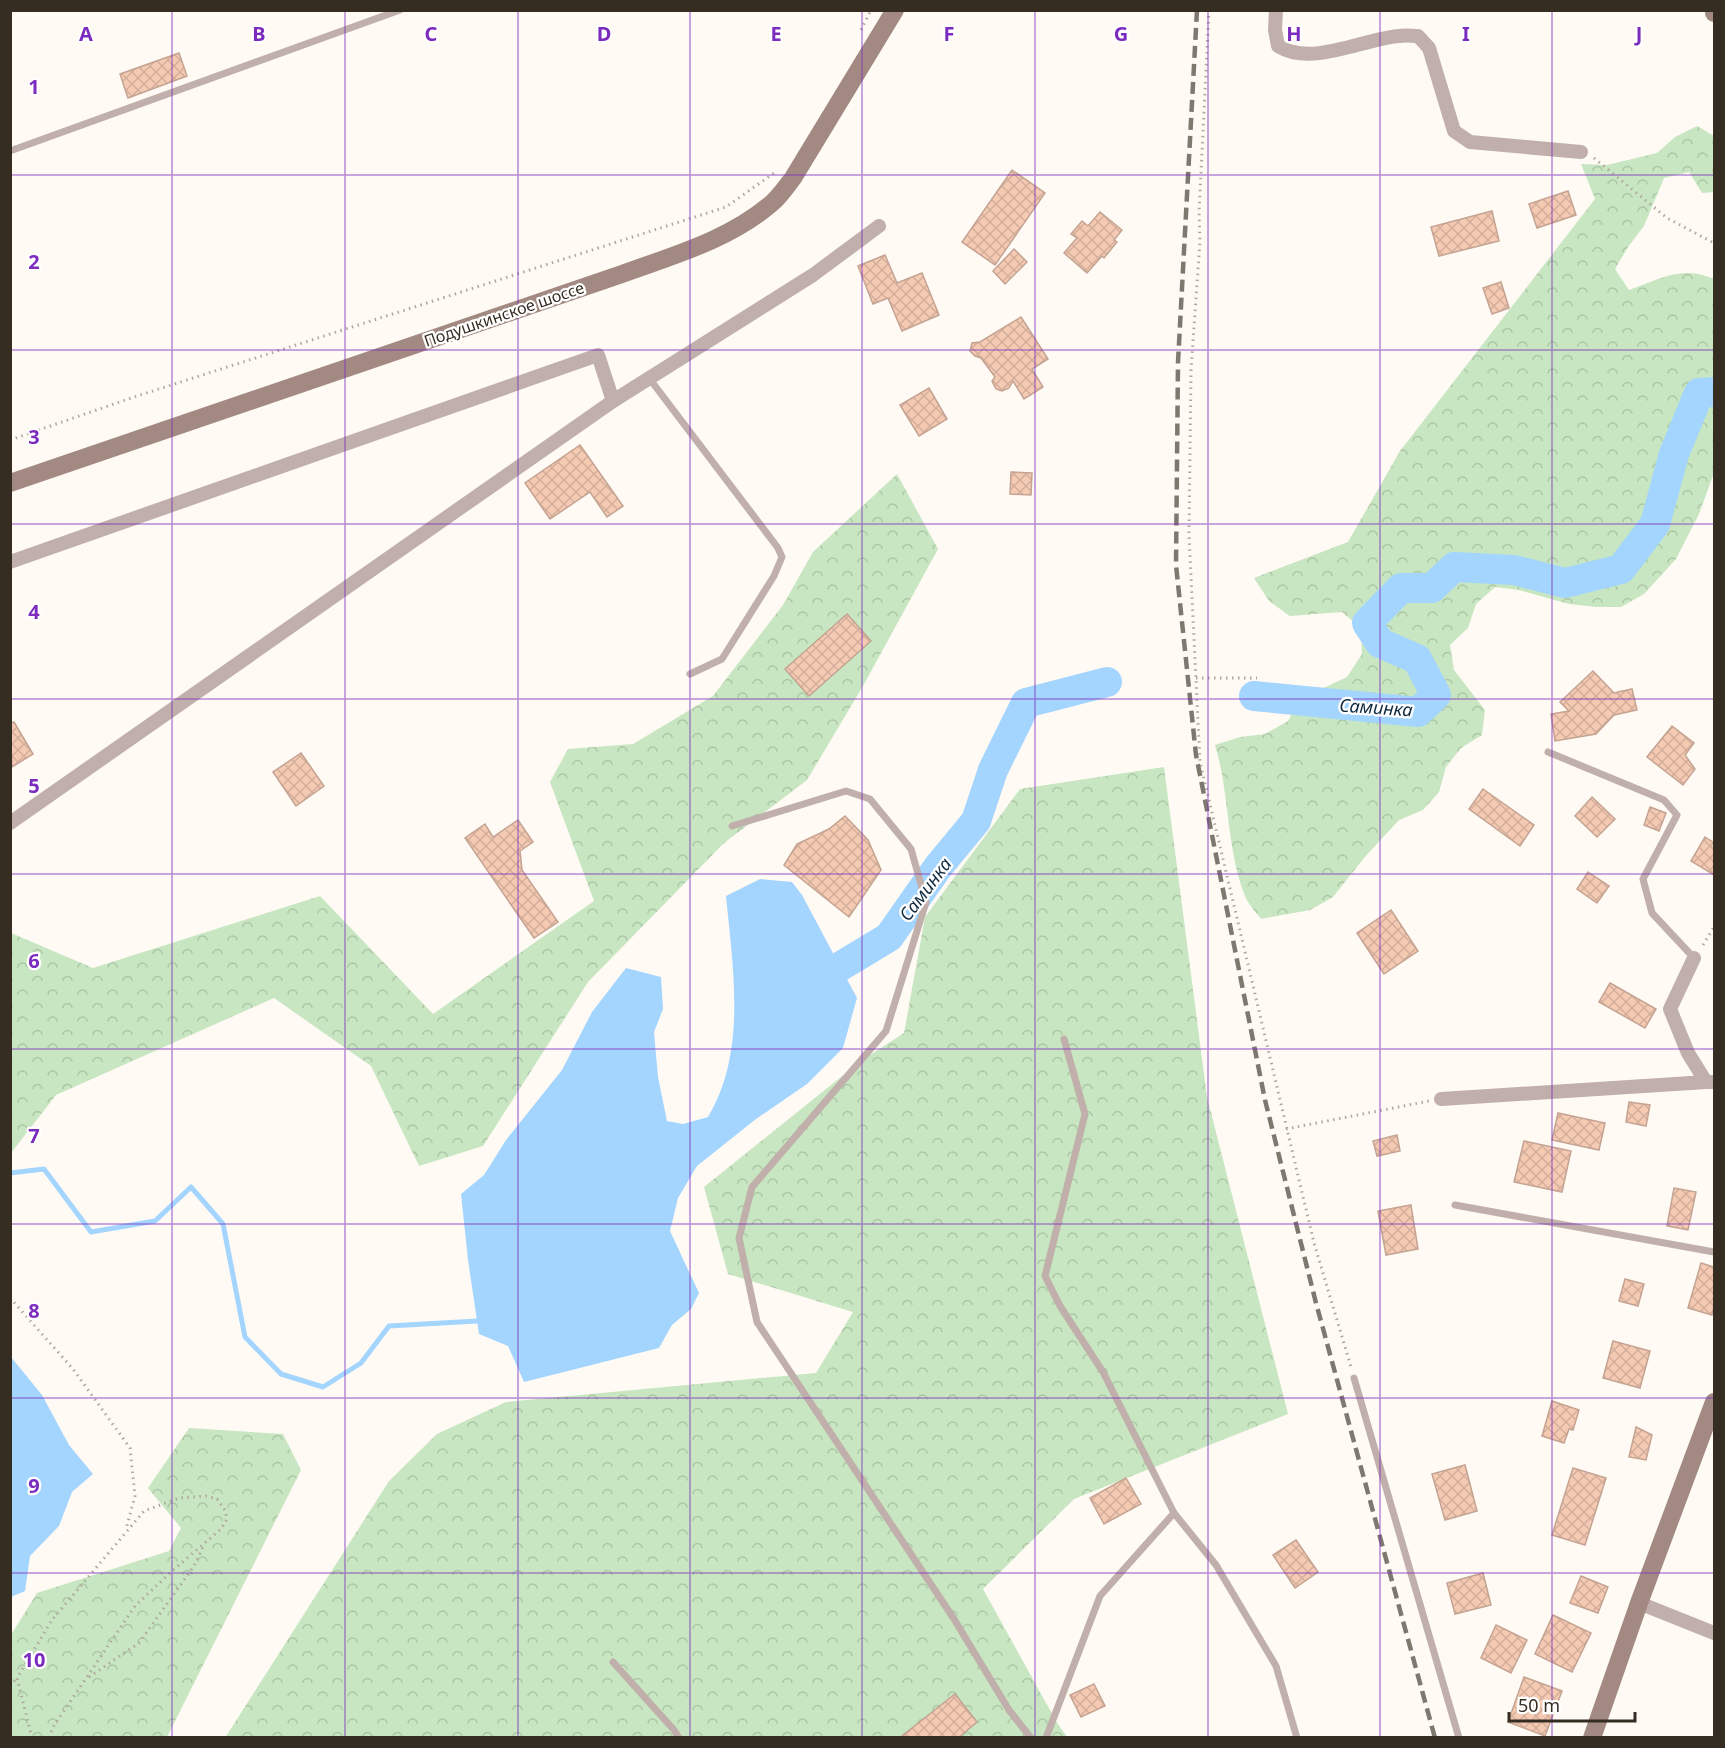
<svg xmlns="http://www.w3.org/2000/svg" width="1725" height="1748" viewBox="0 0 1725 1748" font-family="'Noto Sans',sans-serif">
<defs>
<pattern id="forest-crowns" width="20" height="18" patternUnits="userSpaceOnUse" patternTransform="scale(1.5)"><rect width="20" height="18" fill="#c7e6c1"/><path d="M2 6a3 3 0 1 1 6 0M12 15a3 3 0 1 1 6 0" fill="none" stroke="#acc6a6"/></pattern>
<pattern id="building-cross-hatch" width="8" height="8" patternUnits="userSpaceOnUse" patternTransform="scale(1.5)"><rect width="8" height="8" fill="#f5cab3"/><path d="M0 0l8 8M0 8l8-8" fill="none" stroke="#d3ae9a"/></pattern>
</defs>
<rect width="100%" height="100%" fill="#fffaf4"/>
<g fill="url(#forest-crowns)">
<path d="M1697 126 1714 136V192L1702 193 1689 172 1664 178 1644 226 1628 247 1615 269 1629 290C1661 279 1681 265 1714 279V473L1699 514 1676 559 1644 594 1621 607H1596L1569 604 1519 590 1495 587 1476 604 1468 628 1450 645 1454 670 1485 710 1482 735 1461 748 1446 767 1439 792 1423 810 1399 820 1364 858 1333 897 1310 910 1261 919C1256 912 1248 904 1245 896 1226 848 1230 794 1215 745L1240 737 1265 734 1288 721 1300 699 1347 677 1362 654 1361 628 1342 612 1290 616 1269 601 1254 578 1348 542 1400 451 1595 199 1581 164 1607 165 1657 153 1675 137Z"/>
<path d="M897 474 938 549 863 686 807 780 724 843 588 982 483 1146 419 1166 371 1066 274 998 56 1095 11 1153V933L93 968 320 896 433 1014 594 901 550 782 568 749 633 744 713 696 783 605 813 552Z"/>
<path d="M1164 767 1207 1097 1288 1414 1074 1499 983 1589 1056 1721 1067 1737 225 1738 389 1481 437 1434 506 1402 816 1373 853 1312 728 1274 704 1187 862 1060 904 1033 925 917 1020 789Z"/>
<path d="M189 1428 283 1434 301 1470 167 1737H11V1635L37 1593 169 1551 181 1528 148 1488Z"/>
</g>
<g fill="#a4d5fe">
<path d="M760 879 792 882 802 895 857 998 843 1048 807 1084 756 1119 697 1166 678 1198 670 1231 699 1293 691 1309 672 1325 659 1348 524 1382 508 1346 479 1334 468 1260 461 1194 484 1175 506 1140 562 1070 592 1012 626 968 661 977 663 1009 654 1032 658 1077 667 1121 683 1124 708 1117C747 1052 733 969 726 896Z"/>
<path d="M11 1357 42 1395 69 1445 93 1474 72 1492 59 1526 30 1556 25 1591 11 1597Z"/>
</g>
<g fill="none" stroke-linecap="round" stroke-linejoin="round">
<path stroke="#a4d5fe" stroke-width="5" d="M10 1173 44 1169 91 1232 155 1221 191 1187 223 1224 245 1337 281 1374 323 1387 361 1363 389 1326 477 1321"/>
<g stroke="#a4d5fe" stroke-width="30">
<path d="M1254 696 1418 712 1436 695 1417 659 1380 643 1367 623 1401 588H1432L1454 567 1514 570 1565 583 1621 569 1655 524 1674 454 1699 393 1714 392"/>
<path d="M841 966 889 937 938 867 976 821 993 770 1026 703 1107 682"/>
</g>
</g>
<g fill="url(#building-cross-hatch)" stroke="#c4a392" stroke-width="1.5">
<path d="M179 53 187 76 128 98 120 74Z"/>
<path d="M1012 170 1045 193 995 265 962 242Z"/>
<path d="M1568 191 1576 215 1537 228 1529 204Z"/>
<path d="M1492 211 1499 241 1439 256 1431 227Z"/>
<path d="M1100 212 1122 230 1114 240 1117 242 1104 258 1102 256 1087 273 1064 253 1077 238 1071 234 1082 221 1088 226Z"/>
<path d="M1014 249 1027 262 1005 284 993 271Z"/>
<path d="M885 255 897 283 922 273 939 315 902 331 888 298 873 304 858 266Z"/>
<path d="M1501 282 1509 308 1492 314 1483 288Z"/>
<path d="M1021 317 1048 359 1032 369 1043 387 1024 399 1013 381 1009 388 1002 391 996 389 992 381 995 377 981 358 975 356 970 351 972 343 980 342Z"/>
<path d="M929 388 947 419 919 436 900 405Z"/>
<path d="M580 445 623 506 607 517 590 492 550 519 525 483Z"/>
<path d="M1011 472 1032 473 1031 495 1010 494Z"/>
<path d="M847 614 871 641 809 696 785 669Z"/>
<path d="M1593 671 1614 693 1632 689 1637 710 1614 715 1596 734 1555 741 1551 714 1569 711 1560 702Z"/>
<path d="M14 722 33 754 12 767 10 724Z"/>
<path d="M1672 726 1694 743 1685 755 1695 769 1683 785 1647 757Z"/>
<path d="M301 753 324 786 296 806 273 772Z"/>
<path d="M1483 789 1534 825 1520 846 1469 809Z"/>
<path d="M1592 797 1615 819 1597 837 1575 816Z"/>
<path d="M1650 807 1666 813 1659 831 1644 825Z"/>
<path d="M845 816 868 840 881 870 849 917 784 865 797 844 829 829Z"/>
<path d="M518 820 533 842 520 851 522 870 558 922 534 938 465 838 485 824 493 837Z"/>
<path d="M1705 837 1714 843V875L1691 861Z"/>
<path d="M1588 872 1609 886 1597 903 1577 889Z"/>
<path d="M1391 910 1418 951 1384 974 1357 933Z"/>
<path d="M1610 983 1656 1009 1645 1028 1599 1002Z"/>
<path d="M1629 1102 1650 1105 1646 1126 1626 1122Z"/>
<path d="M1558 1113 1605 1123 1599 1150 1552 1140Z"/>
<path d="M1397 1135 1400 1151 1377 1156 1373 1141Z"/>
<path d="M1524 1141 1571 1151 1562 1192 1514 1182Z"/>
<path d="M1674 1188 1696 1192 1688 1230 1667 1226Z"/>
<path d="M1411 1205 1418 1249 1386 1255 1378 1211Z"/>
<path d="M1701 1263 1714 1267V1306L1712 1315 1688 1308Z"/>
<path d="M1625 1279 1644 1284 1638 1306 1619 1301Z"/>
<path d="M1613 1341 1650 1351 1640 1388 1603 1378Z"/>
<path d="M1552 1401 1579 1410 1573 1430 1569 1429 1564 1443 1542 1436Z"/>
<path d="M1636 1427 1652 1435 1646 1460 1629 1457Z"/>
<path d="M1465 1465 1477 1511 1445 1520 1432 1474Z"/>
<path d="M1573 1468 1606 1478 1585 1545 1552 1535Z"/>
<path d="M1126 1478 1141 1504 1104 1524 1090 1498Z"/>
<path d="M1296 1540 1318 1572 1295 1588 1273 1555Z"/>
<path d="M1483 1573 1491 1605 1455 1614 1447 1583Z"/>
<path d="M1581 1576 1608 1587 1598 1613 1570 1603Z"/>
<path d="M1553 1615 1591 1633 1572 1672 1535 1654Z"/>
<path d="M1496 1625 1527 1640 1511 1673 1481 1658Z"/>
<path d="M1524 1677 1562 1691 1545 1736 1508 1722Z"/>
<path d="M1094 1684 1105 1706 1081 1717 1070 1695Z"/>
<path d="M955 1694 977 1722 958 1738H903L902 1736Z"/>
</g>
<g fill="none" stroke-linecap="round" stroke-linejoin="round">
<g stroke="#aea8a0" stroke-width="3" stroke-dasharray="1.5 4.5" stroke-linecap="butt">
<path d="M1209 10 1199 213 1200 241 1191 370 1189 535 1200 762 1314 1243 1351 1367"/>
<path d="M861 30 871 10"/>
<path d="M1594 158 1667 218 1714 243"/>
<path d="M10 440 134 397 726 207 774 173"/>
<path d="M1196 678H1257"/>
<path d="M1703 945 1714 927"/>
<path d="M1286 1129 1429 1101"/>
<path d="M10 1298 73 1369 130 1448 135 1496 126 1529"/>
<path d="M89 1677 139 1643 194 1566 203 1547"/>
<path d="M10 1686 17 1678"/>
<path d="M32 1738 17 1678 52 1620 144 1511 179 1498 206 1496 217 1499 225 1510 227 1519 221 1529 171 1572 135 1606 53 1727 49 1738"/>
</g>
<g stroke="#c0afaa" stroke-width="7">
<path d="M10 151 400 10"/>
<path d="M649 378 778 548 782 557 774 576 722 659 690 674"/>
<path d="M1548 752 1664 800 1677 815 1643 879 1652 913 1694 958"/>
<path d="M732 826 846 791 870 799 911 849 926 902 886 1031 752 1187 739 1238 757 1322 954 1619 1009 1710 1031 1738"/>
<path d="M1064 1039 1085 1114 1045 1276 1060 1306 1103 1372 1174 1513 1216 1565 1276 1666 1297 1738"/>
<path d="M1455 1205 1714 1252"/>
<path d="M1354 1378 1459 1738"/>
<path d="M613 1662 674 1730 679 1738"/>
<path d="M1046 1738 1100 1596 1174 1513"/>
</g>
<g stroke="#c0afaa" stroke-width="14">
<path d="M1276 10 1275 30 1278 46C1312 67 1362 39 1399 36 1405 35 1412 36 1418 36L1429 48 1454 131 1470 142 1581 152"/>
<path d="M613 401 813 275 879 226"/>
<path d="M10 562 598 355 613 401 10 823"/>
<path d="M1694 958 1670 1009 1688 1053 1706 1082H1713"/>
<path d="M1441 1099 1706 1082"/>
<path d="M1639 1603 1714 1633"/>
</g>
<g stroke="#a28a83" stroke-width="18">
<path d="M1714 10V13"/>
<path d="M10 483 622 274C674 255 729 240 772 203 780 196 786 187 793 178L895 10"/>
<path d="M1592 1738 1639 1603 1714 1402"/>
</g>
<path stroke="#7f786e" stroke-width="4.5" stroke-dasharray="12 6" stroke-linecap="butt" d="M1197 10 1178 362 1176 565 1196 755 1265 1100 1316 1303 1435 1738"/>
</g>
<path fill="none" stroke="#7b2cbf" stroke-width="1.5" stroke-opacity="0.55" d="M172 10V1738M345 10V1738M518 10V1738M690 10V1738M862 10V1738M1035 10V1738M1208 10V1738M1380 10V1738M1552 10V1738M10 175H1714M10 350H1714M10 524H1714M10 699H1714M10 874H1714M10 1049H1714M10 1224H1714M10 1398H1714M10 1573H1714"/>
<g text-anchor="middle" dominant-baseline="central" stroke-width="4.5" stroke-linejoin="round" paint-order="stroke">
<g font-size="16" fill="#362d22" stroke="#fff">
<text transform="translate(504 314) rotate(-19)">Подушкинское шоссе</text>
</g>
<g font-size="18" font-style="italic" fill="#112c41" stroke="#fff">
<text transform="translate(1376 707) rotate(4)">Саминка</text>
<text transform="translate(925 889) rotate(-53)">Саминка</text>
</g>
</g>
<g font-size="20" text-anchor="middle" font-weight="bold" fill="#7b2cbf" stroke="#fff" stroke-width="4.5" stroke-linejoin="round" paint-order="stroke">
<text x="86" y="41">A</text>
<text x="259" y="41">B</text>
<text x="431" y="41">C</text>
<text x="604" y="41">D</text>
<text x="776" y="41">E</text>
<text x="949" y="41">F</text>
<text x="1121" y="41">G</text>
<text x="1294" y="41">H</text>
<text x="1466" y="41">I</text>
<text x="1639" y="41">J</text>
<text x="34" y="94">1</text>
<text x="34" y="269">2</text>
<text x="34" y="444">3</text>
<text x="34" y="619">4</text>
<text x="34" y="793">5</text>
<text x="34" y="968">6</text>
<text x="34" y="1143">7</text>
<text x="34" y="1318">8</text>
<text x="34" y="1493">9</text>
<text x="34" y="1667">10</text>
</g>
<rect width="1725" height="1748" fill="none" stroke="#362d22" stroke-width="24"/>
<path d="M1509 1712v9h126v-9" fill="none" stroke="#362d22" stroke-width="3"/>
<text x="1518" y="1712" font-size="18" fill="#362d22" stroke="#ffffff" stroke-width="4.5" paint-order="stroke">50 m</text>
</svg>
